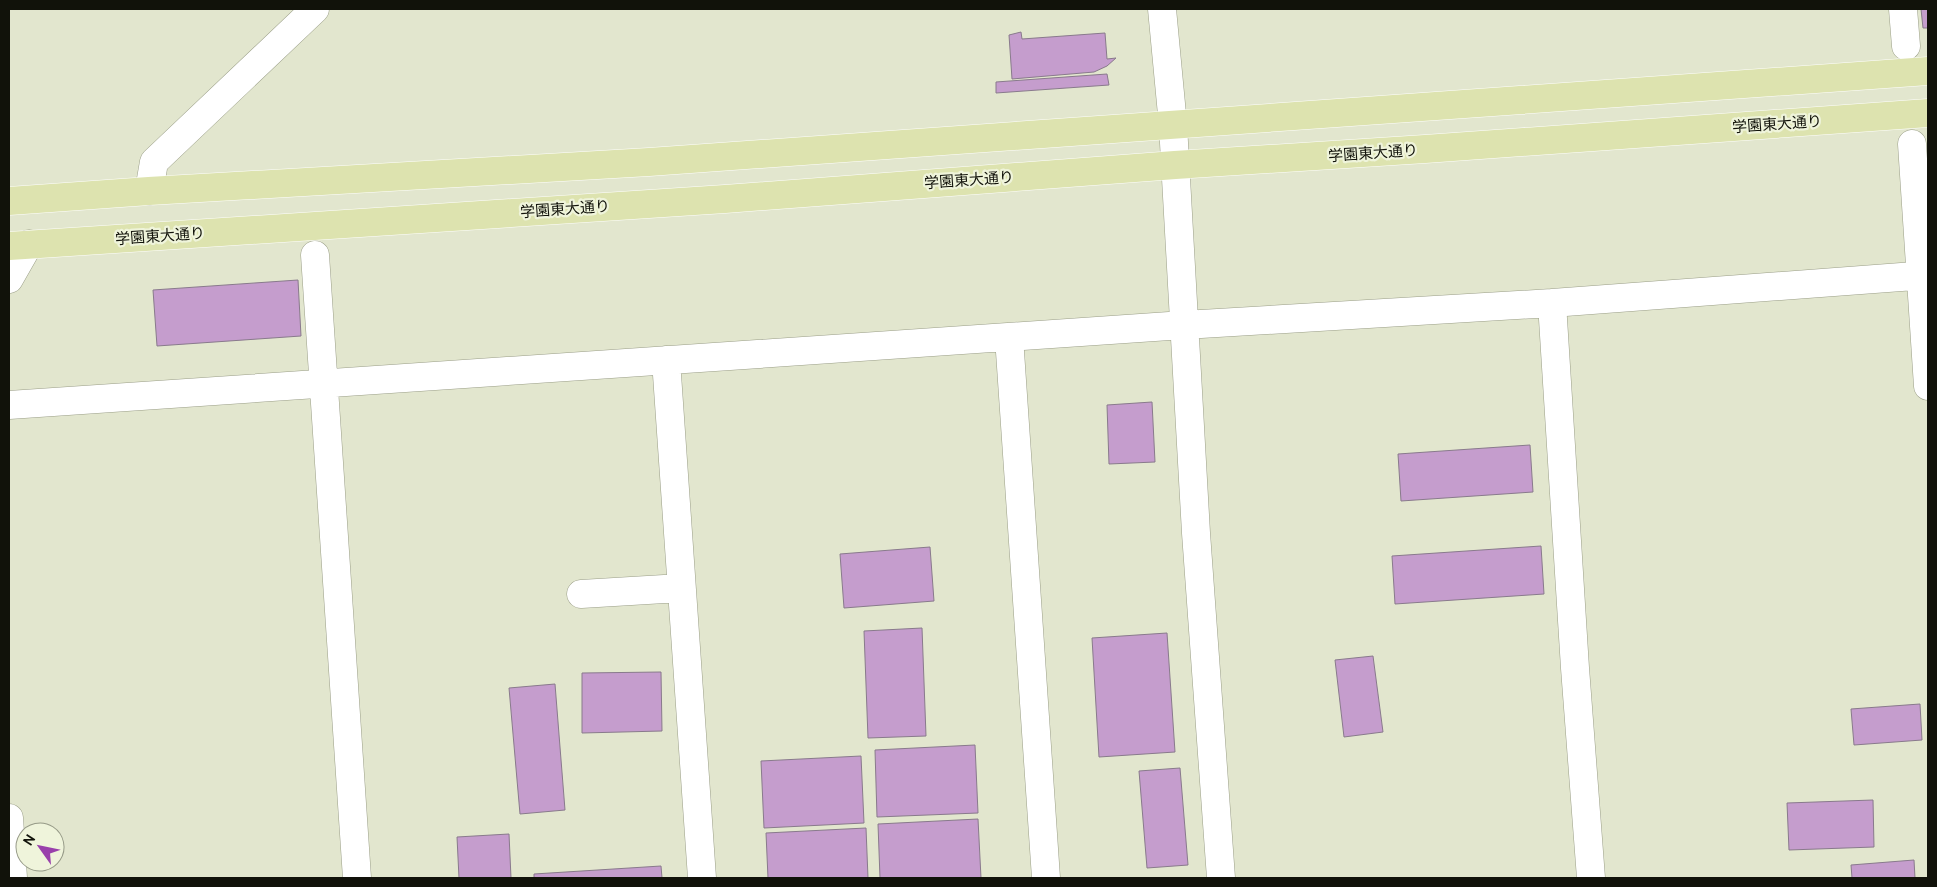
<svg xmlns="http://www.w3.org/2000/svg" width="1937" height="887" font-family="Cabin,'Noto Sans JP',sans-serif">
  <rect width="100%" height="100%" fill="#e2e6ce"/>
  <path fill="#c59dcd" stroke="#897a8c" d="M1921,9H1928V28H1923Z
    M1021,32L1022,39L1105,33L1107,59L1116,58L1107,66L1094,72L1012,79L1009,35Z
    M1107,74L1109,85L996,93V82Z
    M298,280L301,336L157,346L153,290Z
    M1152,402L1155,462L1109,464L1107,405Z
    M1530,445L1533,492L1401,501L1398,454Z
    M1541,546L1544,594L1395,604L1392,556Z
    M930,547L934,601L844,608L840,554Z
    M922,628L926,736L868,738L864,631Z
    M1167,633L1175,752L1099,757L1092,638Z
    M1373,656L1383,732L1344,737L1335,660Z
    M661,672L662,731L582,733V673Z
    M555,684L565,810L520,814L509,688Z
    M1920,704L1922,740L1854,745L1851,709Z
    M975,745L978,813L877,817L875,750Z
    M861,756L864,823L764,828L761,761Z
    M1180,768L1188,865L1147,868L1139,771Z
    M1873,800L1874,847L1789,850L1787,803Z
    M978,819L981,878H880L878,824Z
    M866,828L868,878H768L766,833Z
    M509,834L511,878H459L457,837Z
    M1914,860L1915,878H1852L1851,865Z
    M661,866L662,878H534V874Z"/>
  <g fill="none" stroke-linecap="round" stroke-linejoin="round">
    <defs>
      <path id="minor" d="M1162,9L1173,125L1196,533L1221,878
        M1903,9L1906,46
        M1912,144L1928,386
        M149,191L154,162L315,9
        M315,255L357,878
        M9,279L29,244
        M1552,303L1575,668L1591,878
        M1009,337L1046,878
        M666,360L702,878
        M9,405L1184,325L1552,303L1928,275
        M581,594L681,588
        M9,818L13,878"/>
      <path id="major" d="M9,201L149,191L649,162L1928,71
        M9,246L725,199L1175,165L1425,149L1928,113"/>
    </defs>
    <use href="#minor" stroke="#9a9e87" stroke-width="29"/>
    <use href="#major" stroke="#fff" stroke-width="29"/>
    <use href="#minor" stroke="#fff" stroke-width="28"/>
    <use href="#major" stroke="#dde3af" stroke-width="28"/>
  </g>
  <g text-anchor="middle" stroke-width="4.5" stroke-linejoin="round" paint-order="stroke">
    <g font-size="15" fill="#11120a" stroke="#eff4db">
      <text transform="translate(1777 124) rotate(-4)" y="5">学園東大通り</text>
      <text transform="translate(1373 153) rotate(-4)" y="5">学園東大通り</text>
      <text transform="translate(969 180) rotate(-4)" y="5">学園東大通り</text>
      <text transform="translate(565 209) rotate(-4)" y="5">学園東大通り</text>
      <text transform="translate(160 236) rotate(-4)" y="5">学園東大通り</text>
    </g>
  </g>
  <rect width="1937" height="887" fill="none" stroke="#11120a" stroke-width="20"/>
  <g transform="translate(40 847) rotate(303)"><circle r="24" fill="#eff4db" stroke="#969a87"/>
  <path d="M0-4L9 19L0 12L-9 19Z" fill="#9940ab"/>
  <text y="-8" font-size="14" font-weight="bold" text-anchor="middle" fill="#11120a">N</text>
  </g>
</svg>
